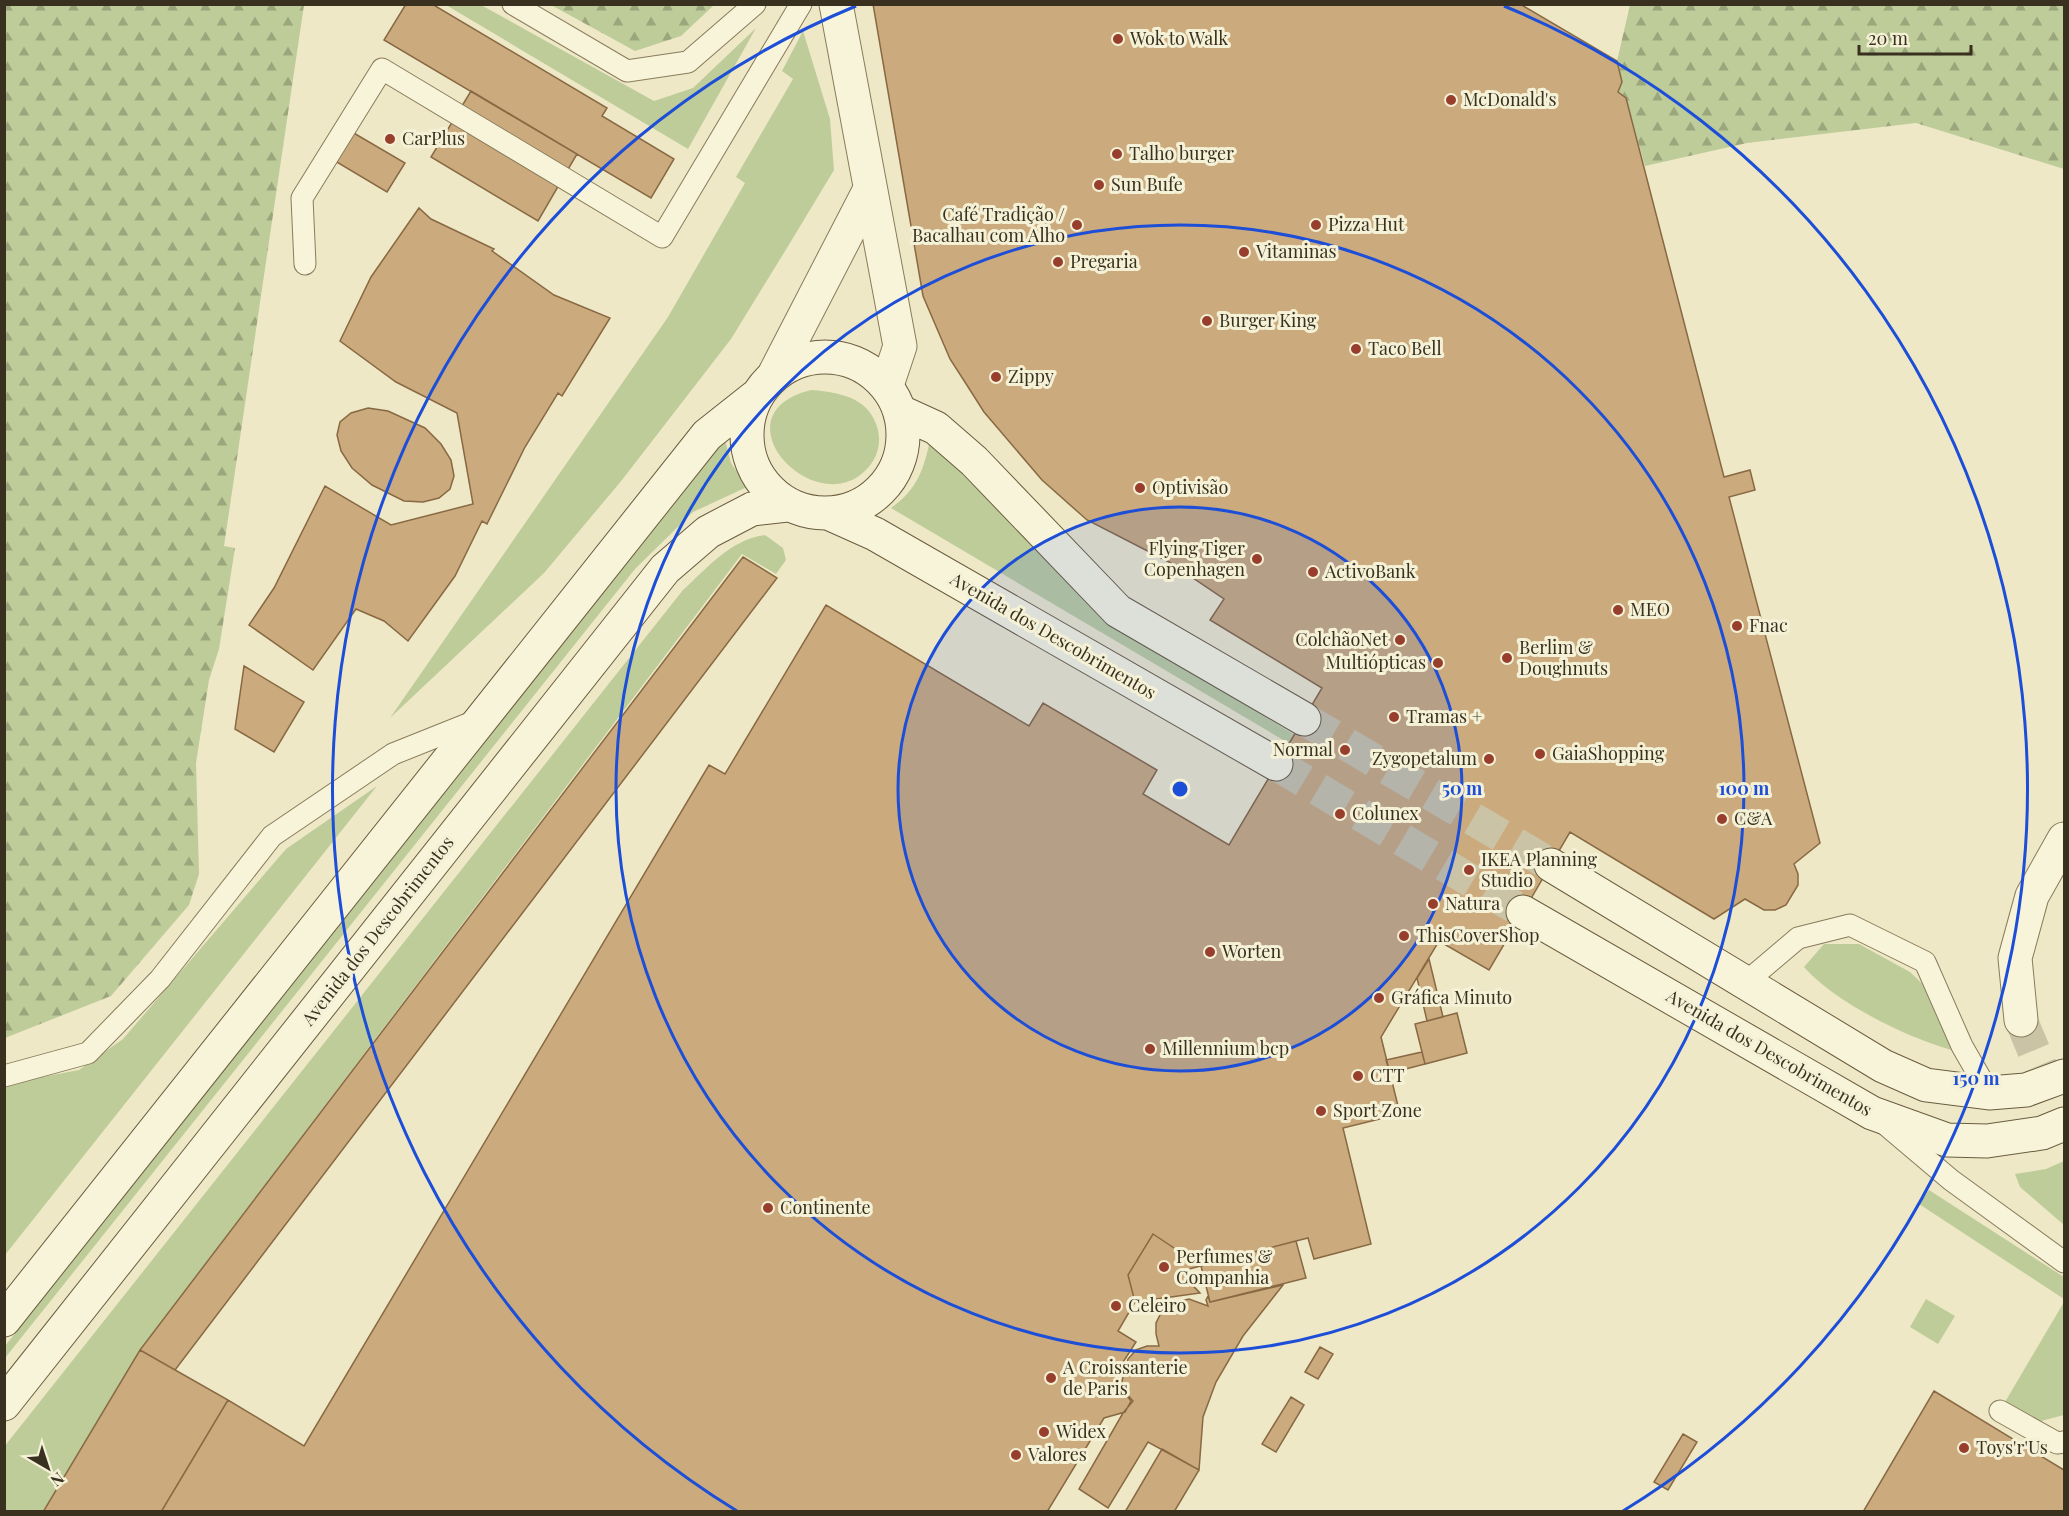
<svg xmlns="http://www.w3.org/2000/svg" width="2069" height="1516" font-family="'Playfair Display',serif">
  <defs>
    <pattern id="forest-firs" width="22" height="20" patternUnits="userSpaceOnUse" patternTransform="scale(1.5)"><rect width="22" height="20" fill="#becc9a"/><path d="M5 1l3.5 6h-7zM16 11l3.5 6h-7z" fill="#9ba67d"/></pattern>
  </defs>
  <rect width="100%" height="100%" fill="#eee8c6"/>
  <path fill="#becc9a" d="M446,5H481L654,101L693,88L756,28L688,149Z
    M803,31L830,119L834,170L790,243L731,339L622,480L544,573L390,718L668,317L745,183L736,177L793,79L782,71Z
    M811,390C828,391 855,395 867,409C886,431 882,460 859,476C805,513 718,413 811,390Z
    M725,440L731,463L747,487L693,512L635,569L5,1358V1346Z
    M930,440L1109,622L1295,735L1290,744L891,508C917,490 924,469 930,440Z
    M765,535L783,548L786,560L776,574L742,554L140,1350L43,1511H5L4,1447L683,590C707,568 731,539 765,535Z
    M377,786L5,1255V1084L79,1070L123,1039L286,849Z
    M1824,944H1859L1910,972L1936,997L1951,1050C1904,1036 1836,1003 1804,967Z
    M2064,1161V1225L2020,1187L2015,1174L2046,1169Z
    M1929,1190L2064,1277V1299L1919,1204Z
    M1926,1299L1955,1316L1938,1344L1910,1327Z
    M2064,1302V1415L2041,1421L2005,1402Z"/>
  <path fill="url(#forest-firs)" d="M5,4L304,5L224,546L235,548L219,649L209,680L196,763L199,874L189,905L111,996L5,1038Z
    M551,5L714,4V5L681,36L635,51Z
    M1630,5H2064V169L1916,123L1747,143L1645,166L1626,98L1618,92L1622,82L1617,61Z"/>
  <path fill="#cbab7d" stroke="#886943" stroke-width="1.5" d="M406,4H432L607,108L602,116L674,159L651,198L384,40Z
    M873,4H1520L1617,61L1622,82L1618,92L1626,98L1724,477L1750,470L1755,490L1729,497L1820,843L1794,864L1798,874V885L1786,905L1775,910H1764L1745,899L1714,919L1570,832L1489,970L1439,941L1381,1037L1400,1114L1343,1128L1371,1244L1314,1259L1308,1238L1296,1241L1189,1269L1185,1277L1200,1293L1135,1302L1118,1331L1136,1342L1116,1373L1124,1392L1131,1401L1125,1412L1104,1418L1047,1512H161L228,1400L304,1446L709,765L725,774L826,605L1029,726L1043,703L1157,770L1143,794L1229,845L1322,688L1210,620L1224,599L1169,562L1087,520L1042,480L984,412L963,379L950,359L923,296Z
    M471,91L577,154L538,221L431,157Z
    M352,132L405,163L387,192L335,161Z
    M419,208L431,219L494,249L492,251L554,295L610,318L562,396L558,393L525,447L487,524L482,521L455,576L408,641L384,621L356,609L313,670L249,625L274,588L325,486L391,525L473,504L457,413L396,382L340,341L371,277Z
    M368,408L388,411L425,428L441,444L451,460L454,476L450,489L439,498L423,502L404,501L372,485L352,468L341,451L337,435L340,422L351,413Z
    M743,557L777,578L175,1370L140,1350Z
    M244,666L304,702L274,752L235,729Z
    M1429,959L1443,1017L1427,1021L1417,978Z
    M1457,1013L1467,1053L1425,1064L1415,1024Z
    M1422,1052L1425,1064L1390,1073L1386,1060Z
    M1153,1234L1201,1266L1189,1269L1185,1278L1200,1293L1135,1302L1128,1275Z
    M1296,1241L1306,1278L1210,1302L1201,1266Z
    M1283,1285L1243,1336L1216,1382L1203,1417L1199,1470L1148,1442L1108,1508L1079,1489L1123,1413L1133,1401L1125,1392L1122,1381L1128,1359L1136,1350L1147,1346H1159L1156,1334V1323L1161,1313L1169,1304L1189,1299L1208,1306L1206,1300L1208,1296L1210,1302Z
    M1320,1347L1333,1354L1318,1379L1305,1372Z
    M140,1350L228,1400L161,1512H43Z
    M1934,1391L2064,1470V1512H1863Z
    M1291,1397L1304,1405L1276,1452L1262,1444Z
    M1683,1434L1697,1442L1668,1490L1654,1482Z
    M1162,1449L1199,1470L1174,1512H1125Z"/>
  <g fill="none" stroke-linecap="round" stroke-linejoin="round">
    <path stroke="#cac3a5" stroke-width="33" stroke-dasharray="33 16" stroke-linecap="butt" d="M2021,1020L2064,1123"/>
    <path stroke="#cac3a5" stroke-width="33" stroke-dasharray="33 16" stroke-linecap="butt" d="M1304,719L1551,865
      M1276,764L1523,912"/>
    <defs>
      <path id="service" d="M513,4L627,71L688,62L755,4
        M305,264L302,198L382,69L662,237L801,4
        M1745,983L1798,938L1850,925L1925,962L1962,1046L1989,1093
        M4,1076L88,1053L160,979L272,836L393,754L478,720
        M1886,1125L1951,1180L2064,1262
        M2000,1411L2057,1443L2064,1442"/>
      <path id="minor" d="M836,4L900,346L887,385
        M775,373L870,189
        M2021,1020L2015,958L2032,896L2064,839"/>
      <path id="secondary" d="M747 435a78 78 0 1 1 156 0a78 78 0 1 1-156 0Z
        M901,412L936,428L974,461L1118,611L1304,719
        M828,513L875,534L1276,764
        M1551,865L1883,1066L1926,1085L1989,1093L2026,1090L2064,1076
        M1523,912L1872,1113L1947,1140L1987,1141L2042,1133L2064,1124
        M4,1320L707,435L755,397
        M4,1404L665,569L708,532L752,509L787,505"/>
    </defs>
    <use href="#service" stroke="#897b5c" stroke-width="23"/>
    <use href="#minor" stroke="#897b5c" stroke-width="35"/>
    <use href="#secondary" stroke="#6b5c3f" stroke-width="35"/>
    <use href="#service" stroke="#f8f4da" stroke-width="21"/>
    <use href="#minor" stroke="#f8f4da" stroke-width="33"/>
    <use href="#secondary" stroke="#f8f4da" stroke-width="33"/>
  </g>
  <circle cx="1180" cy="789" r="282" fill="#1d4ed8" fill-opacity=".12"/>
  <g fill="none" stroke="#1d4ed8" stroke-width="3">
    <circle cx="1180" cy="789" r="282"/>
    <circle cx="1180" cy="789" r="564"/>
    <path d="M737 1511A847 847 0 0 1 856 6M1504 6A847 847 0 0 1 1623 1511"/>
  </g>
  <g fill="#973e2d" stroke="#f5f1d6" stroke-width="2">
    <circle cx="1118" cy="39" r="6"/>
    <circle cx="1451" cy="100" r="6"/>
    <circle cx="390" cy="139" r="6"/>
    <circle cx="1117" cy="154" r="6"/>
    <circle cx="1099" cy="185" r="6"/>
    <circle cx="1077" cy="225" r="6"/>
    <circle cx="1316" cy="225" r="6"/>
    <circle cx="1244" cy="252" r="6"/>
    <circle cx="1058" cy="262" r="6"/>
    <circle cx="1207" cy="321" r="6"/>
    <circle cx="1356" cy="349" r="6"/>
    <circle cx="996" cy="377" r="6"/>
    <circle cx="1140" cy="488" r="6"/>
    <circle cx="1257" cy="559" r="6"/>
    <circle cx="1313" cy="572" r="6"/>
    <circle cx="1618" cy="610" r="6"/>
    <circle cx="1737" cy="626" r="6"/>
    <circle cx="1400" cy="640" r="6"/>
    <circle cx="1507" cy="658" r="6"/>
    <circle cx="1438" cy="663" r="6"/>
    <circle cx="1394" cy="717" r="6"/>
    <circle cx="1345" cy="750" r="6"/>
    <circle cx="1540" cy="754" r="6"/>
    <circle cx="1489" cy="759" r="6"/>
    <circle cx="1340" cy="814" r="6"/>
    <circle cx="1722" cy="819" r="6"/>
    <circle cx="1469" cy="870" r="6"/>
    <circle cx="1433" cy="904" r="6"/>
    <circle cx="1404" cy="936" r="6"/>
    <circle cx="1210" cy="952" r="6"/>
    <circle cx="1379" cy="998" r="6"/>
    <circle cx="1150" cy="1049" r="6"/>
    <circle cx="1358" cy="1076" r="6"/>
    <circle cx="1321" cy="1111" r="6"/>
    <circle cx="768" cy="1208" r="6"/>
    <circle cx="1164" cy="1267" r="6"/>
    <circle cx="1116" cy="1306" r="6"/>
    <circle cx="1051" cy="1378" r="6"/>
    <circle cx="1044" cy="1432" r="6"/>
    <circle cx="1964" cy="1448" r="6"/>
    <circle cx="1016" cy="1455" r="6"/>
  </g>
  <g text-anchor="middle" stroke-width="6" stroke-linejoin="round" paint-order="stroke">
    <g font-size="18" fill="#393020" stroke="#f5f1d6" text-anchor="start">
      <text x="1130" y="45">Wok to Walk</text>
      <text x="1463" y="106">McDonald's</text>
      <text x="402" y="145">CarPlus</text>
      <text x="1129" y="160">Talho burger</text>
      <text x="1111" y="191">Sun Bufe</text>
      <text x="1065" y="221" text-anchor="end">Café Tradição /<tspan x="1065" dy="21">Bacalhau com Alho</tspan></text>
      <text x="1328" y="231">Pizza Hut</text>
      <text x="1256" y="258">Vitaminas</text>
      <text x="1070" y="268">Pregaria</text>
      <text x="1219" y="327">Burger King</text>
      <text x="1368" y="355">Taco Bell</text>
      <text x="1008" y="383">Zippy</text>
      <text x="1152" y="494">Optivisão</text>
      <text x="1245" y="555" text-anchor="end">Flying Tiger<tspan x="1245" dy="21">Copenhagen</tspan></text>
      <text x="1325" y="578">ActivoBank</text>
      <text x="1630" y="616">MEO</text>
      <text x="1749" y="632">Fnac</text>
      <text x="1388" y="646" text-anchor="end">ColchãoNet</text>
      <text x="1519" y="654">Berlim &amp;<tspan x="1519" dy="21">Doughnuts</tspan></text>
      <text x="1426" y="669" text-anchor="end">Multiópticas</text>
      <text x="1406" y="723">Tramas +</text>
      <text x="1333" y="756" text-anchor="end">Normal</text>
      <text x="1552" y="760">GaiaShopping</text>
      <text x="1477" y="765" text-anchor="end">Zygopetalum</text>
      <text x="1352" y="820">Colunex</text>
      <text x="1734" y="825">C&amp;A</text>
      <text x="1481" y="866">IKEA Planning<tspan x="1481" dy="21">Studio</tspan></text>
      <text x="1445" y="910">Natura</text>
      <text x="1416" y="942">ThisCoverShop</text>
      <text x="1222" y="958">Worten</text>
      <text x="1391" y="1004">Gráfica Minuto</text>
      <text x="1162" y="1055">Millennium bcp</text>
      <text x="1370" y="1082">CTT</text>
      <text x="1333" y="1117">Sport Zone</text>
      <text x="780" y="1214">Continente</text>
      <text x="1176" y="1263">Perfumes &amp;<tspan x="1176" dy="21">Companhia</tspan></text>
      <text x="1128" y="1312">Celeiro</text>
      <text x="1063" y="1374">A Croissanterie<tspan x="1063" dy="21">de Paris</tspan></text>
      <text x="1056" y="1438">Widex</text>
      <text x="1976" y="1454">Toys'r'Us</text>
      <text x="1028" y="1461">Valores</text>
    </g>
    <g font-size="18" fill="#393020" stroke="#f5f1d6">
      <text transform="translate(1053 636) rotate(30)" y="6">Avenida dos Descobrimentos</text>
      <text transform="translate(378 931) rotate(-52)" y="6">Avenida dos Descobrimentos</text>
      <text transform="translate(1769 1053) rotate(30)" y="6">Avenida dos Descobrimentos</text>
    </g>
  </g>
  <circle cx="1180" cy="789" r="9" fill="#1d4ed8" stroke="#f5f1d6" stroke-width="3"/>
  <g font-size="18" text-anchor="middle" font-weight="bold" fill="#1d4ed8" stroke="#f5f1d6" stroke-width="6" stroke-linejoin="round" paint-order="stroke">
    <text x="1462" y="795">50 m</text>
    <text x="1744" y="795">100 m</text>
    <text x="1976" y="1085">150 m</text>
  </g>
  <rect width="2069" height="1516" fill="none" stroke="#393020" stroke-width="12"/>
  <g transform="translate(48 1468) rotate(141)" stroke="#f5f1d6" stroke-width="4.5" paint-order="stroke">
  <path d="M0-4.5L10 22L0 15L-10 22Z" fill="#393020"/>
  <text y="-9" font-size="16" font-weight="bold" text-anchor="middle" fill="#393020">N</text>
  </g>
  <path d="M1859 45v9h112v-9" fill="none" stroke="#393020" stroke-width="3"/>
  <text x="1868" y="45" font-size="18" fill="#393020" stroke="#f5f1d6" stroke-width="4.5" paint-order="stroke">20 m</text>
</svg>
